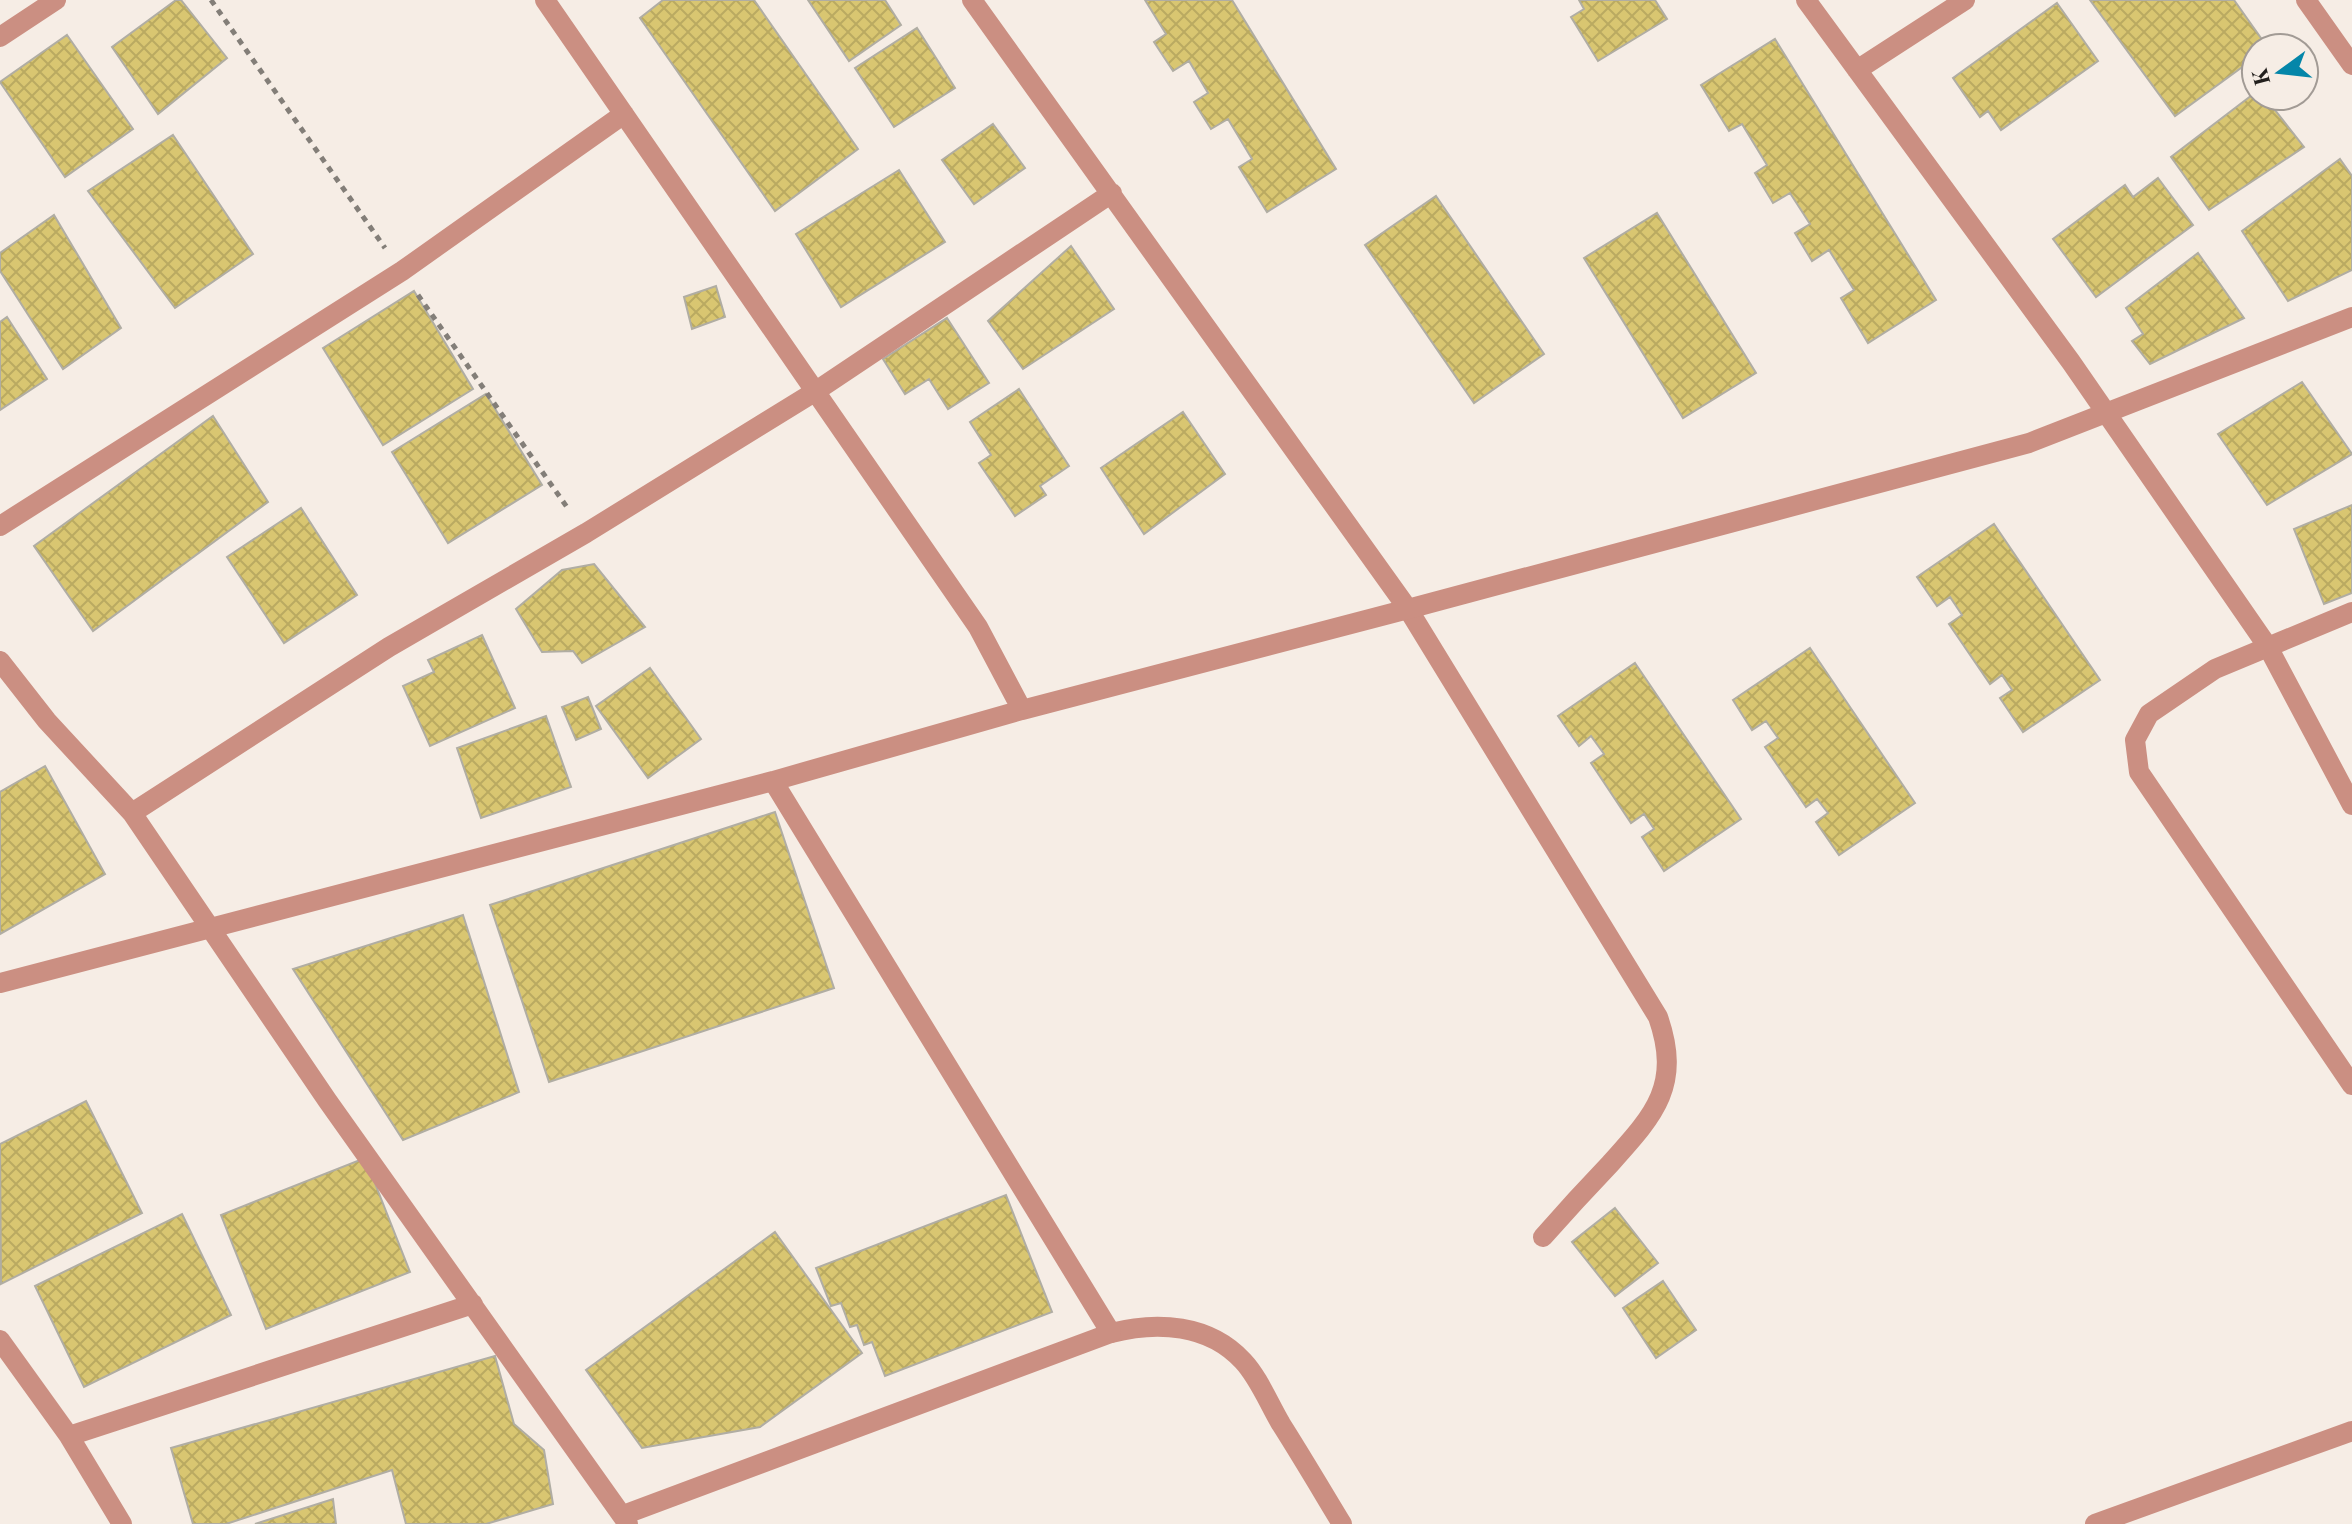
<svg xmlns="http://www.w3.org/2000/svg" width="2352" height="1524" font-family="'Playfair Display',serif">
  <defs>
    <pattern id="building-cross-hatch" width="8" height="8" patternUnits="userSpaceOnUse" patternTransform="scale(2)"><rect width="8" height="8" fill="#d9c671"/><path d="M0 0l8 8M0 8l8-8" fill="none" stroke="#baaa61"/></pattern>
  </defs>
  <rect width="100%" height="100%" fill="#f6ede5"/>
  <path fill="url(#building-cross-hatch)" stroke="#b0ada3" stroke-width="2" d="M176,0H181L227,58L158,114L112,47Z
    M663,0H754L858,149L775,211L640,18Z
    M808,0H885L901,25L849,61Z
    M1145,0H1232L1336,169L1267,212L1239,167L1252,159L1228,119L1211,129L1194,102L1208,93L1189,61L1173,71L1154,42L1166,34Z
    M1579,0H1655L1667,19L1598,61L1571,17L1584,9Z
    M2090,0H2234L2268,48H2256V57L2175,116Z
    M2057,3L2098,61L2001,130L1988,111L1980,117L1953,78Z
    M917,28L955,88L894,127L855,68Z
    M67,35L133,129L65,177L0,82Z
    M1775,39L1936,300L1868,343L1841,298L1854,290L1829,250L1812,261L1795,233L1810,224L1790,193L1773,203L1755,173L1767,165L1742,124L1729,131L1701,85Z
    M2256,92V96H2264L2304,147L2209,210L2171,157Z
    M993,124L1025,168L974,204L942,160Z
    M173,135L253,254L175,308L88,191Z
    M2340,159L2352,176V270L2288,301L2242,231Z
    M899,170L945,242L841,307L796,234Z
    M2158,178L2193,225L2096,297L2053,239L2125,185L2133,197Z
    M1436,196L1544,354L1474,403L1365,245Z
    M1657,213L1756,373L1683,418L1584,258Z
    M54,215L121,328L63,369L0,271V253Z
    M1071,246L1114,309L1023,369L988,321Z
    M2198,253L2244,318L2150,364L2132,341L2143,334L2126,308Z
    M716,286L725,317L692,329L684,297Z
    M414,291L473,389L383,445L323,348Z
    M7,317L47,379L0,410V322Z
    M947,318L989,383L948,409L929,379L905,394L883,359Z
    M2302,382L2352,454L2267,505L2218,434Z
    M1019,389L1069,466L1040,486L1046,495L1015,516L979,463L991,455L970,422Z
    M486,394L542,485L448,543L392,452Z
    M1183,412L1225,474L1144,534L1101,468Z
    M213,416L268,502L93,631L34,546Z
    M2352,505V593L2324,604L2294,529Z
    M301,508L357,595L284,643L227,557Z
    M1994,524L2100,680L2023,732L2000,698L2012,690L2002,675L1990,684L1949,624L1962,615L1950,597L1937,606L1917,577Z
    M594,564L645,627L582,663L573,651L542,652L516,609L562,570Z
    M482,635L515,708L430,746L403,686L434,672L428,660Z
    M1810,648L1915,803L1839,855L1816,822L1828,813L1817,799L1806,807L1765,747L1778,738L1766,721L1752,730L1733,700Z
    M1635,663L1741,819L1664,871L1642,837L1654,829L1644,814L1631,823L1591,763L1604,754L1591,736L1579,746L1558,716Z
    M650,668L701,739L648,778L596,706Z
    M588,697L601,729L576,740L562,707Z
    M546,716L571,787L481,818L457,748Z
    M45,766L105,874L0,934V792Z
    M775,812L834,988L549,1082L490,905Z
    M463,915L519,1092L403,1140L293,969Z
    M86,1101L142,1213L1,1284L0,1144Z
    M365,1158L410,1272L266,1329L221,1215Z
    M1006,1195L1052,1312L885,1376L872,1342L864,1345L857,1325L850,1327L841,1303L831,1306L816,1268Z
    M1615,1208L1658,1263L1615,1296L1572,1242Z
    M182,1214L231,1315L84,1387L35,1286Z
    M775,1232L862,1353L760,1427L642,1448L586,1370Z
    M1663,1281L1696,1330L1656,1358L1623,1308Z
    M495,1356L514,1424L544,1450L553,1504L486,1524H406L392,1470L226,1524H193L171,1448Z
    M333,1499L336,1524H255Z"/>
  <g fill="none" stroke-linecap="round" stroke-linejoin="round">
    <path stroke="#837e78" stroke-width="5" stroke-dasharray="6 6" stroke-linecap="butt" d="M211,0L385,248
      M418,295L569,510"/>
    <path stroke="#cb8f82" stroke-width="20" d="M1408,609L1658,1017C1682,1086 1654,1115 1610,1164C1587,1188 1565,1212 1543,1237
      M1111,1333C1157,1321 1209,1324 1243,1361C1259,1378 1269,1404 1281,1424C1302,1457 1322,1491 1342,1524"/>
    <path stroke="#cb8f82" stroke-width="20" d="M972,0L1408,609L2029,443L2352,317
      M1806,0L2071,362L2268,647L2352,805
      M2306,0L2352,65
      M0,37L56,0
      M1857,70L1965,0
      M0,526L402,271L624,114
      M2352,612L2215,669L2149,714L2135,740L2139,772L2352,1085
      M0,661L47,721L132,813L327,1100L628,1524
      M1022,710L1408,609
      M132,813L389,647L586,533L816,391L1112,193
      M0,983L773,781L1022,710L978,627L545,0
      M0,1340L69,1436L122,1524
      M69,1436L473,1304
      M623,1515L1111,1333L773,781
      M2095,1524L2352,1431"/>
  </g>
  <g transform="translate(2280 72) rotate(255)"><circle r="38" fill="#f6ede5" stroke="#a29b95" stroke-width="2"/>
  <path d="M0-6L14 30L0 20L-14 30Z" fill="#0486a9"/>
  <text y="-12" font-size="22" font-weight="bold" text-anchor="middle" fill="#23201d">K</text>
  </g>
</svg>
